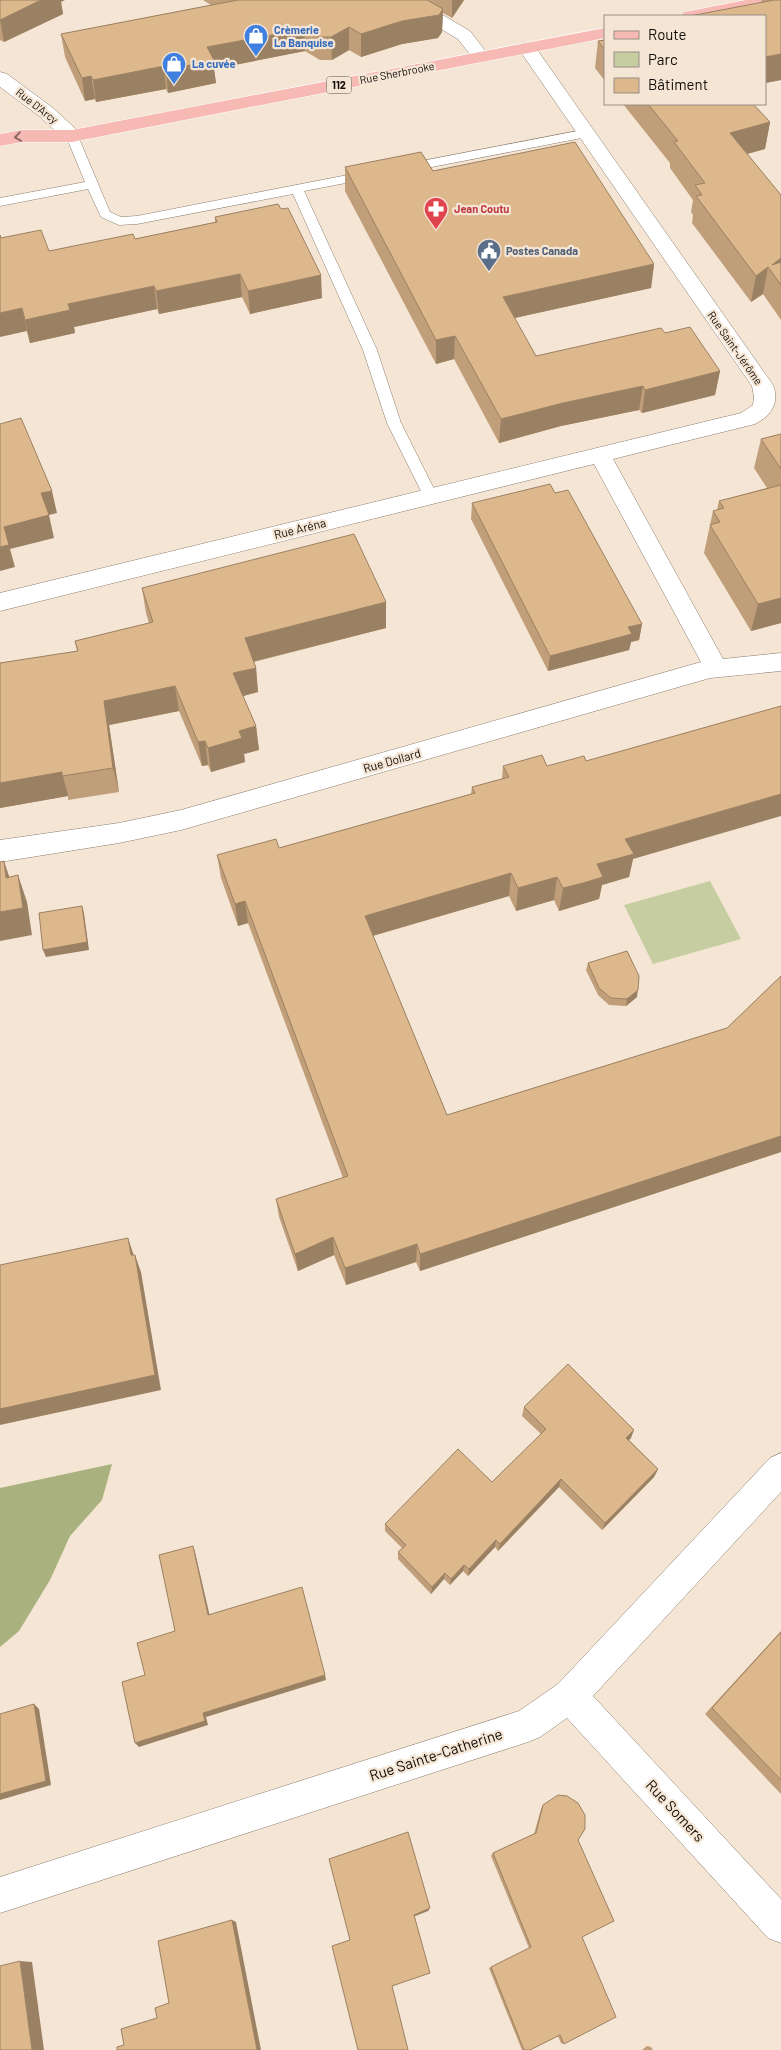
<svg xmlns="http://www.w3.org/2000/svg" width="781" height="2050" font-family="Barlow,sans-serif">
  <rect width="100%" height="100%" fill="#f5e5d5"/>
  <path fill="#c5cda1" d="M710,881L741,939L653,964L624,905Z"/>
  <path fill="#a9b27e" d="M112,1464L102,1500L70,1536L50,1580L19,1631L0,1647V1488Z"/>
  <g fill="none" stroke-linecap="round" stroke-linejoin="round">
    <defs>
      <path id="lane" d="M588,129L594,133L592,136L406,172L400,168L406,164Z
        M72,132L78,136L110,212L121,217L137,216L368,171L372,172L374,175L372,178L304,191L377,350L401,423L438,497L436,501H426L387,423L363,350L293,194L137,224L119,225L101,217L88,189L0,206V198L85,182L66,136Z"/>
      <path id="street" d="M395,0H417L470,31L490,57L487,61H475L458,39L398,4Z
        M527,43L533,44L773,385C780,403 771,416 755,424L613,459L723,659L781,653V671L710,678L181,830L119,843L0,862V840L119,823L181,810L701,662L594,464L0,611V593L741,413L753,405L754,397L752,386L518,48L521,44Z
        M0,72L7,74L53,108L79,132L82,136L79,140H65L39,116L0,87Z
        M781,1453V1492L593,1696L781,1899V1943L768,1938L567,1718L540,1737L528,1742L0,1913V1877L519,1711L558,1684L770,1458Z"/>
      <path id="primary" d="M746,0H781V4L717,16H681L684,12L690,11Z
        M605,28V38L72,142H22L0,146V134L22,130H72Z"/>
    </defs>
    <use href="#lane" stroke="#8a7d6e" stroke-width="1"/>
    <use href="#street" stroke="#8a7d6e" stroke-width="1"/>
    <use href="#primary" stroke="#fff" stroke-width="1"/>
    <use href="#lane" fill="#fff" fill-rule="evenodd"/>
    <use href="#street" fill="#fff" fill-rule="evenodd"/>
    <use href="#primary" fill="#f6b9b3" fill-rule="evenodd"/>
  </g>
  <path fill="#bf9e79" d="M0,0L61,2L63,14L4,42L0,40Z
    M203,0H464L452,18L443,13L442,32L438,38L402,44L361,57L349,50L332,60H320L305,51L214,69L216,83L168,93L166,89L96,102L95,99L85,101L65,57L61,34L211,5Z
    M762,0H781V80L765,83V16L761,2Z
    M605,40V81L595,68L598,41Z
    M623,104H753L770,122L765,149L747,154L781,195V320L763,294L751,302L692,223L693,215L691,212L693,200L670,168V163Z
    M345,167L433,171L654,264L651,288L514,318L536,356L665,333L720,371L715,395L642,413L639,410L561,426L499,443L454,359L436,364L345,191Z
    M215,217L322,298L250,314L242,297L159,314L157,309L74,327L75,333L30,343L1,238L49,251L135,239L215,222Z
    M781,434V623L751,631L704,553L713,511L717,510L719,501L767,488L754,468L761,439Z
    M555,493L642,624L639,640L631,642L629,650L548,671L471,519L472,503Z
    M142,588L386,628L254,662L256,668L258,692L243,696L256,726L259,750L244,754L245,762L211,772L208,765L202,766L179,711L109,725L119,792L68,800V796L0,808V663L77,651L75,641L149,623L146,613Z
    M503,766H547L633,859L629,877L602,885L599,899L559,911L554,900L516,911L509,896L373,936L447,1115L727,1028L781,976V1152L420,1271L416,1262L346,1285L334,1255L298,1271L279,1217L276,1199L343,1178L248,923L238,926L221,878L217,855L279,848L471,794L472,787L502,779Z
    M588,963L637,997L626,1006L609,1005L598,995L586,970Z
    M524,1407L631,1438L629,1440L658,1469L654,1477L602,1530L559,1487L498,1551L495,1547L468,1576L463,1571L450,1585L444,1579L431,1594L398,1559V1552L402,1548L385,1531V1524L492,1482L541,1434L522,1416Z
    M781,1631V1794L705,1714Z
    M543,1805L578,1840L582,1937L564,2044L561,2043L558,2036L530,2050H522L489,1968L529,1948L491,1856L493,1853L534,1834L541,1809Z
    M647,2046L651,2047L653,2050H642Z"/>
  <path fill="#9b8163" d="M41,0H65L61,2L63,14L4,42L0,20Z
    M452,0H464L452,18Z
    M443,9L442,32L438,38L402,44L361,57V34Z
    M349,27V50L332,60L331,37Z
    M304,29L305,51L214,69L216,83L168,93L166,70L207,47Z
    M781,54V80L765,83V57Z
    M164,66L166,89L96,102L93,80Z
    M91,76L95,99L85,101L82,78Z
    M770,122L765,149L725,160L730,133Z
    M781,258V280L772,265Z
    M654,264L651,288L501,321L503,297Z
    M768,267L763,294L751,302L756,276Z
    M240,274L242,297L159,314L156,291Z
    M321,275L322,298L250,314L248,291Z
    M154,286L157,309L74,327L75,333L30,343L25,320L68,304Z
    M22,308L27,331L0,337V313Z
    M455,336L454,359L436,364V340Z
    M720,371L715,395L642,413L645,390Z
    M643,386L639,410L561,426L499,443L501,419L563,403Z
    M52,491L57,513L49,515L54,538L10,549L15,567L0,571V547L4,527L41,493Z
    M781,598V623L751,631L758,604Z
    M386,602V628L247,663L245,638Z
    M642,624L639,640L631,642L629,650L548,671L550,656L628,627Z
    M256,668L258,692L236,698L233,673Z
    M175,686L179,711L109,725L119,792L113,768L104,701Z
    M256,726L259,750L244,754L245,762L211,772L208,748L239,731Z
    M205,741L208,765L202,766L198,742Z
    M62,772L68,796L0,808V783Z
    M781,794V816L633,859L629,877L602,885L599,899L559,911L563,888L597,864L625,839Z
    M4,861L13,888L6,878Z
    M511,873L509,896L365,938V916Z
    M18,875L27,902L32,935L0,941V912Z
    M557,877L554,900L516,911L518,888Z
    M245,901L248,923L238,926L235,904Z
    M82,906L84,913L89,950L46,957L43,950Z
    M638,990L637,997L626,1006L627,999Z
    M781,1136V1152L420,1271V1254Z
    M333,1237L334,1255L298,1271L295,1254Z
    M128,1238L134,1256L131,1255Z
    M417,1244L416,1262L346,1285L345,1268Z
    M135,1255L141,1272L161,1390L0,1425V1409Z
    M634,1430L631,1438L623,1446L626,1438Z
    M658,1469L654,1477L602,1530L605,1523Z
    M561,1479L559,1487L498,1551L500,1544Z
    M496,1540L495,1547L468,1576L469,1569Z
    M193,1546L195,1552L211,1621L208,1615Z
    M464,1565L463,1571L450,1585L451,1579Z
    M445,1573L444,1579L431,1594L432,1587Z
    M325,1675L326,1680L206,1717L208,1725L139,1747L135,1743L203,1713Z
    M34,1704L39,1709L51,1785L0,1800V1794Z
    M430,1908L428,1911L413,1917L414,1915Z
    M232,1920L236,1922L261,2050H257Z
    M20,1961L32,1962L44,2050H32Z"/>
  <path fill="#deb88d" stroke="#9b8163" d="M0,0H41L0,20Z
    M238,0H427L443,9L439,15L402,21L361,34L349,27L331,37H319L304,29L207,47L214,60L166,70L164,66L93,80L91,76L82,78L61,34Z
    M774,0H781V54L765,57V16H690Z
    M605,40V50L598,41Z
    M648,104H753L770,122L730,133L781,195V258L772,265L781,262V285L768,267L756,276L696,196L702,195L695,185L705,183L674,142L678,141Z
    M575,142L654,264L503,297L536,356L661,328L665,333L690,327L720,371L645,390L643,386L563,403L501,419L455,336L436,340L345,167L421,152L433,171Z
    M278,204L281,209L288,208L321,275L248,291L240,274L156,291L154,286L68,304L70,310L25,320L22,308L0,313V235L1,238L41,230L49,251L133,234L135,239L217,222L215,217Z
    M21,418L52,491L41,493L49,515L4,527L9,545L0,547V424Z
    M781,434V469L761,439Z
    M550,484L555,493L568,490L642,624L628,627L632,634L550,656L472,503Z
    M781,485V598L758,604L710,525L720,522L713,511L724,508L719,501Z
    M354,534L386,602L245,638L256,668L233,673L256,726L239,731L242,738L208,748L205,741L198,742L175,686L104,701L113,768L62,776V772L0,783V663L78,651L75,641L153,622L142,588Z
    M781,706V794L625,839L634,854L597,864L603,877L583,883L563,888L557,877L518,888L511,873L365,916L447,1115L727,1028L781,976V1136L420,1254L417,1244L345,1268L333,1237L295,1254L276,1199L348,1176L245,901L235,904L217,855L276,839L279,848L475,793L472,787L509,777L503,766L542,755L547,766L584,756L586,761Z
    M4,861L6,878L18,875L23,908L0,912V862Z
    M82,906L87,942L43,950L39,913Z
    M627,951L639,976L638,990L627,999L611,998L599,988L588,963Z
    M128,1238L131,1255H135L155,1375L0,1409V1265Z
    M568,1364L634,1430L626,1438L658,1469L605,1523L561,1479L500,1544L496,1540L469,1569L464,1565L451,1579L445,1573L432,1587L398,1552L406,1545L385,1524L458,1449L492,1482L546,1429L524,1407Z
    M193,1546L208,1615L302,1587L325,1675L203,1713L205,1721L135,1743L122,1682L145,1675L137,1643L175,1631L159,1555Z
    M781,1632V1780L712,1708Z
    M34,1704L46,1781L0,1794V1714Z
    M558,1795L567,1796L578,1803L585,1815V1829L578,1840L614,1921L582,1937L616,2017L564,2044L560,2035L530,2050H524L491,1967L531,1947L493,1853L536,1833L543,1805Z
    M408,1832L430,1908L414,1915L430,1973L392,1986L408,2050H358L332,1946L350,1940L329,1859Z
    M232,1920L257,2050H117V2047L124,2045L121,2029L157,2018L155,2008L169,2003L158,1941Z
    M20,1961L32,2050H0V1966Z"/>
  <defs><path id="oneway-chevron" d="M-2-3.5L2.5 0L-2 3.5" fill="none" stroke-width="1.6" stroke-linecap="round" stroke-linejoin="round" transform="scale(1.25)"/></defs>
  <use stroke="#8f6b66" href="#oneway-chevron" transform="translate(18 137) rotate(172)"/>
  <defs>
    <symbol id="shop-pin" viewBox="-11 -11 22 30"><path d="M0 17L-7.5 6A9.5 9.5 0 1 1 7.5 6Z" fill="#3f7fe0" stroke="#f5e5d5"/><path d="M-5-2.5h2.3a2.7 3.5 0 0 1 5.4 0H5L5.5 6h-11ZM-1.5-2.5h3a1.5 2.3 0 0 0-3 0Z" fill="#fff"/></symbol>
    <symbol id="pharmacy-pin" viewBox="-11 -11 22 30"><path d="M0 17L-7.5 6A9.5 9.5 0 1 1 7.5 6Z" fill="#e0444e" stroke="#f5e5d5"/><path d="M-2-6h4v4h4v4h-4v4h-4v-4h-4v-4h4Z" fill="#fff"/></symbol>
    <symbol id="civic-pin" viewBox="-11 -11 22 30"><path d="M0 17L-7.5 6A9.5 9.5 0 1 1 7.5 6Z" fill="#5c6f8a" stroke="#f5e5d5"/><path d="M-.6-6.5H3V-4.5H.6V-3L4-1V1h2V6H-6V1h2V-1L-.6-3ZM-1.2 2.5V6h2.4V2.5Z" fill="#fff"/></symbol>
  </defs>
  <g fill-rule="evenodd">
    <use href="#shop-pin" x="242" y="22" width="28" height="38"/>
    <use href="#shop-pin" x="160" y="50" width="28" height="38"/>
    <use href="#pharmacy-pin" x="422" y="195" width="28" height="38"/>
    <use href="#civic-pin" x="475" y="237" width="28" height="38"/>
  </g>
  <g text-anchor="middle" stroke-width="4.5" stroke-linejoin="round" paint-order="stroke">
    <g font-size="11" font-weight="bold" fill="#366cbe" stroke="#f5e5d5" text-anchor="start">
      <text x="274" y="34">Crèmerie<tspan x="274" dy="13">La Banquise</tspan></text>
      <text x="192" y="68">La cuvée</text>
    </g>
    <g font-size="11" fill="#110c07" stroke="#f5e5d5">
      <text transform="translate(397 73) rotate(-11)" y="4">Rue Sherbrooke</text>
      <text transform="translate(37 106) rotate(38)" y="4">Rue D'Arcy</text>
      <text transform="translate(735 348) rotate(55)" y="4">Rue Saint-Jérôme</text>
    </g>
    <rect fill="#f5e5d5" stroke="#554d45" stroke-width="1" x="326.5" y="76.5" width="25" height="17" rx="4"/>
    <g font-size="11" font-weight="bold" fill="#110c07">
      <text x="339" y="89">112</text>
    </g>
    <g font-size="11" font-weight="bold" fill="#be3a42" stroke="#f5e5d5" text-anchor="start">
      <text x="454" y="213">Jean Coutu</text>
    </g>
    <g font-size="11" font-weight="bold" fill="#4e5e75" stroke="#f5e5d5" text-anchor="start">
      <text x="506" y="255">Postes Canada</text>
    </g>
    <g font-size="12" fill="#110c07" stroke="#f5e5d5">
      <text transform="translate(300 529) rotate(-14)" y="4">Rue Aréna</text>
      <text transform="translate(392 761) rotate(-16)" y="4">Rue Dollard</text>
    </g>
    <g font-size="15" fill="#110c07" stroke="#f5e5d5">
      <text transform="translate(436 1755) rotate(-18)" y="5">Rue Sainte-Catherine</text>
      <text transform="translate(675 1811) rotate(47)" y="5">Rue Somers</text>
    </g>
  </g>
  <rect x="604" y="15" width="162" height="90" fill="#f5e5d5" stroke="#9a8e83"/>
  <rect x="614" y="31" width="25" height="8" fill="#f6b9b3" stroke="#9a8e83"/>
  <text x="648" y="40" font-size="15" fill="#110c07">Route</text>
  <rect x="614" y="52" width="25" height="15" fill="#c5cda1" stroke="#9a8e83"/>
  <text x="648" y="65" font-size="15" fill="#110c07">Parc</text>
  <rect x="614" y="78" width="25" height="15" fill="#deb88d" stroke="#9a8e83"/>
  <text x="648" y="90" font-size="15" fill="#110c07">Bâtiment</text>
</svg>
